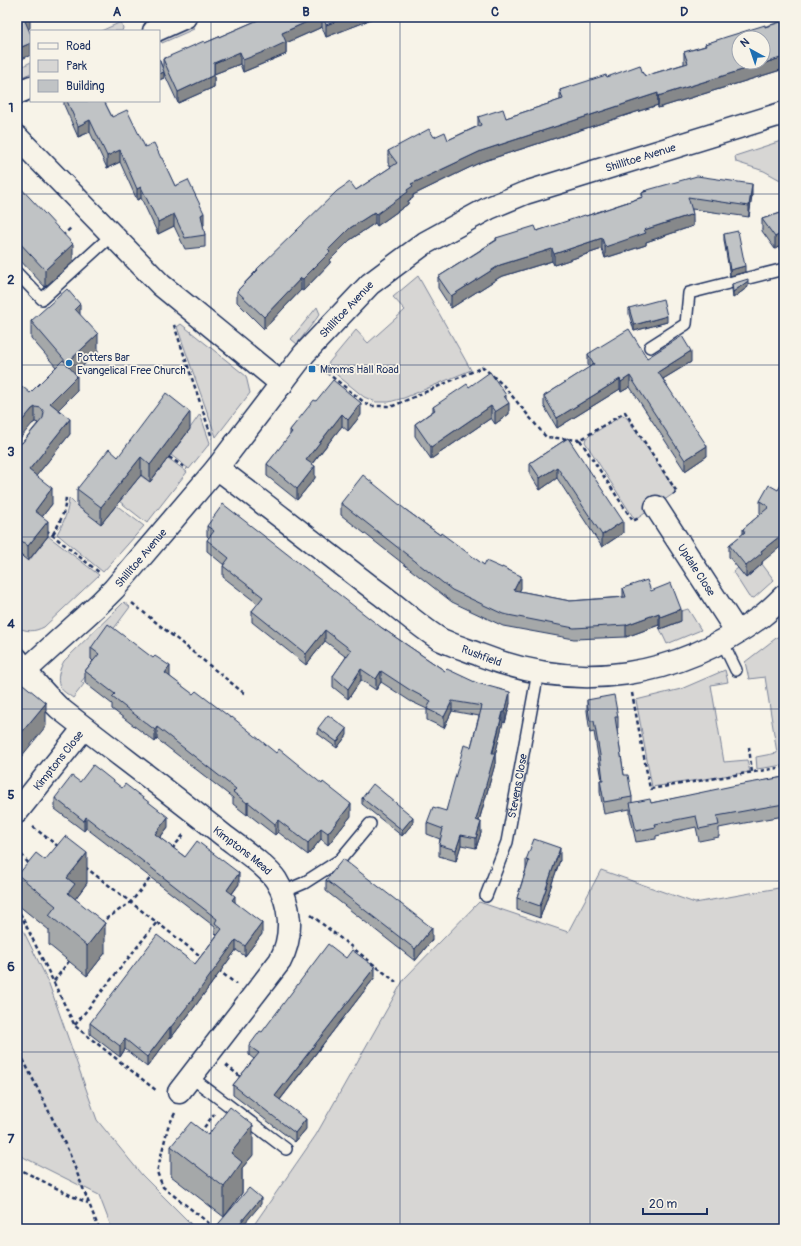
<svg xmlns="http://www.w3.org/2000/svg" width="801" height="1246" font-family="Pangolin,sans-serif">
  <rect width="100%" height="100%" fill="#f7f3e8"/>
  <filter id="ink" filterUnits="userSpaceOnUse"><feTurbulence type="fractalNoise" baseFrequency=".025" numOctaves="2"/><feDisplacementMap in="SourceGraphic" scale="8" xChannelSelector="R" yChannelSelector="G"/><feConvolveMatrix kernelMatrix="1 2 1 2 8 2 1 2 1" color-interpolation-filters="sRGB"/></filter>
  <g filter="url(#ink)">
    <path fill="#d7d6d4" stroke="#798299" d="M190,21L194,29L162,43L159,36Z
      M121,22L123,28L122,31H101Z
      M31,62V73L17,79V69Z
      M784,140V182L764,171L736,162L735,156Z
      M418,276L471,370L404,398L389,402H376L364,397L326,366L356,330L368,343L405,310L393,297Z
      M317,307L320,314L297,344L291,339Z
      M181,324L246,376L250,393L216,437L177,327Z
      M200,414L210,443L189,469L171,455Z
      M623,415L627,418L676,492L635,520L585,442L586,438Z
      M168,458L187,472L147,523L119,501L138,474L150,482Z
      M69,498L77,506L116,505L144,526L103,572L57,534C64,522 68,512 69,498Z
      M48,536L99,575L44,627C34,632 27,632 17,627V552L29,561Z
      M762,564L774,580L754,598L749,597L733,572L738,568L746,578Z
      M124,602L130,607L91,659L96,663L81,682L84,684L73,698C69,695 62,691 60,687C56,679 60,668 64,661Z
      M688,609L701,630L667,644L660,629L681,621L678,612Z
      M784,632V765L757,769L756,757L777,753L765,677L749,679L745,662Z
      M725,670L728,682L711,685L724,762L747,760L750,772L652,787L636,700L681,689Z
      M601,870L695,903L784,887V1229H251L316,1135L404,979L479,902L568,932Z
      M17,918L48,981L97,1120L142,1175L196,1229H112L99,1195L17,1154Z"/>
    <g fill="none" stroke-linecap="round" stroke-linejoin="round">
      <defs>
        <g id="lane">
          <path d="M17,273L42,299L112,235"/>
          <path d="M650,347L686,324L689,293L784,269"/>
          <path d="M722,641L736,670"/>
          <path d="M283,892L304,883L340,860L370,824"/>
          <path id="s1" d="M486,896L507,842L538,672"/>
          <path d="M191,1077L286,1149"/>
        </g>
        <g id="street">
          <path d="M154,31L185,17"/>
          <path d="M17,93L31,87"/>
          <path d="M17,137L161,285L282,384"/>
          <path id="s2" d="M217,468C270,508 322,549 375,590C396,605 416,624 438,638C448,644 468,650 480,655C579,694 677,678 762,616C770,610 777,603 784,596"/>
          <path id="s3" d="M656,507L737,632"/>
          <path id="s4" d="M17,659C29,677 44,693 59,708C114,751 169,792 223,835C237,846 267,866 276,880C291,904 294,935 280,961L179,1092"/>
          <path id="s5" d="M25,671L100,603L114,589L217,468L304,354L370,284L425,243L489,208L525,193L784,113"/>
          <path id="s6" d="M17,812L84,728"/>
        </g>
      </defs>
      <use href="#lane" stroke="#1b2f5e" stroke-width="14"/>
      <use href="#street" stroke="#1b2f5e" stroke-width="25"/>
      <path stroke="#1b2f5e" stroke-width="2.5" stroke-dasharray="4 3" stroke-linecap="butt" d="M62,236L72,227
        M174,325L212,438
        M321,368L369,406H393L483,367L503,385L546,437L580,440L625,412L677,492L673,495
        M580,440L633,521L639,518
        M169,457L187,469
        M46,530L100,573
        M53,534C61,521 65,512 66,496
        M132,603L245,694
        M632,693L650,789L784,767
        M749,747L752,773
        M33,827L59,847
        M17,849L29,864
        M172,849L185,833
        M85,867L203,958
        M17,907L75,1026L157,1091
        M311,915L396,982
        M100,923L131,902L152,876
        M218,970L236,984
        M54,981L69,961
        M75,1025L157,922
        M17,1047L68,1150L99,1229
        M226,1065L242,1078
        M175,1113L168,1127L157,1172L163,1187L215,1228
        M200,1133L214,1114
        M17,1168L74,1197L88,1203"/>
      <use href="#lane" stroke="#f7f3e8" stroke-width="11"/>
      <use href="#street" stroke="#f7f3e8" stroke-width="22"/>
    </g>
    <path fill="#a5a8a9" stroke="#1b2f5e" d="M262,17H375L360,24L326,37L322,27L286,43V54L243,72L240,64L214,74V87L178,103L164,73V78L159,80V59L163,69V59L205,43L258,20V19Z
      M784,21V69L658,108V105L481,162L413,195V198L408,201V204L377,226L375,223L350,240L330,260V263L303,291L301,290L264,329L237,302V291L257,270V269L356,190L391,167L388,163V151L434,137L448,140L478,126V117L506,118L560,100V90L607,77L643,74L645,76L684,64V52L705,46V44Z
      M64,101H104L112,117L145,147L161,158L175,186L204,225H203L205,235V247L185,249L174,226L158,234L141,198L137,200L120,162L107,168L90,132L78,137L64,105Z
      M17,184L73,262L45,287L17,257Z
      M644,191L752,195L749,217L692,209L693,226L646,242V245L605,258L602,249L554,265L552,261L500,277L451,308L438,288V277L496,240V238L537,231L586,216L642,197V193L644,192Z
      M784,212V259L780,246L775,249L762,231V219Z
      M724,234L745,272L730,276L724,240Z
      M732,284L748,287L733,298L732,289Z
      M629,308L667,322L634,331L629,314Z
      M80,315L98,352L74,373L77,391L58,410L70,434L36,476L52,504L42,517L48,536L28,561L17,552V444H19L22,443L38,423L35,422L32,424L30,393L56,367L31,338V321Z
      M588,354L647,358L691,362L663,379L707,456L685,471L630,387L621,392L620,389L557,428L544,406V396L590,367L588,365Z
      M469,387L506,399L509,414L495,424L491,418L431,459L415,436V424L433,411V407Z
      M316,401L361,415L348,431L342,426L312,464L315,478L297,500L267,476V464L290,436V430Z
      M190,429L150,482L141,475L101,524L77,506V489L118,457Z
      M568,438L623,533L602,547L557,478L540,490L530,474V463Z
      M778,490L762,564L746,578L729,557V545L743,534V529L761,514L760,513V501Z
      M341,503L406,510L440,535L484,565L521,588L519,591L570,601L623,597V588L651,591L681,621L660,629L659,625L626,637L574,639L503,626L452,602L341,515Z
      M207,526L382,628L445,671L510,703L505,723L503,722L495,755V764L479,821L481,833L476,848L461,845L456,861L439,856V845L440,839L427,834V823L446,811L471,747L479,716L452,711L444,728L427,720V709L410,701L381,682L376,690L361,680L348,699L333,687V676L346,657L325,641L306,665L252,622V611L258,604L223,577V566L224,565L207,551V540L209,538L207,536Z
      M91,648L170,677L351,816L328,845L321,839L308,855L278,832L275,835L248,814L247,815L233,804V798L157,739L155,742L112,709V704L85,683V671L93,661L91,659Z
      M587,700L618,717V728H617L619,743L624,775L632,797V803H651L784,777V816L755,821L719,828V837L699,841L696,827L656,836V839L636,842L630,815V809L604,814L600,792V780H602L594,732L590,733L587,711Z
      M318,728L347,735L337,748L318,734Z
      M80,782L168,827L160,838L185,857L239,884L232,894L235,902L262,934L245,956L236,950L193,1009L171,1038L170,1037L147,1067L125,1049L120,1057L90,1034V1023L195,964L217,935L215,933V927L86,828L84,831L55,809V798Z
      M362,798L413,823L402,836L362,804Z
      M45,860L87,883L75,899L105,953L87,976L49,945V930L18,905V875Z
      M526,860H560L540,918L517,910V898L526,869Z
      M326,880L432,940L415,961L326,891Z
      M346,958L375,977L280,1100L306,1129L295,1142L233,1095V1085L254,1059L249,1055V1046L262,1032Z
      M208,1135L253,1155L242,1168V1193L224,1217L171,1176V1146Z"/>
    <path fill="#86888a" stroke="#1b2f5e" d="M30,17V28L25,33V21Z
      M318,17H322V27L286,43V54L243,72V60L282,33Z
      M347,17H375L360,24L326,37V25Z
      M31,43V55L17,61V49Z
      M240,52V64L214,74V63Z
      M784,57V69L658,108V96Z
      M164,72V78L159,80V74Z
      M214,75V87L178,103V92Z
      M658,93V105L481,162L413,195V198L408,201V204L377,226V214L407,190L411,184L481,151Z
      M90,120V132L78,137V126Z
      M120,150V162L107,168V156Z
      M752,184V195L749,217V206Z
      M141,187V198L137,200V189Z
      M375,212V223L350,240L330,260V263L303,291V279L328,250L350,228Z
      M204,213V225L201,226V215Z
      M174,214V226L158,234V222Z
      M693,214V226L646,242V245L605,258V247L644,230Z
      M780,234V246L775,249V237Z
      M602,238V249L554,265V254Z
      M73,244V262L45,287V270Z
      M552,249V261L500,277L451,308V296L500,265Z
      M745,266V272L730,276V270Z
      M301,278V290L264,329V317Z
      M748,281V287L733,298V292Z
      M80,304V321L75,309Z
      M667,316V322L634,331V325Z
      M98,334V352L67,380V363Z
      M691,351V362L658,382V372Z
      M77,376V391L50,418V403Z
      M630,376V387L621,392V382Z
      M620,379V389L557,428V418Z
      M506,395V405L509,403V414L495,424V412L504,396Z
      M361,403V415L348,431V420Z
      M491,406V418L431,459V447Z
      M35,407V422L32,424L17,442V427L32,409Z
      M190,412V429L150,482V465Z
      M342,414V426L306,471V460Z
      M70,419V434L29,485V470Z
      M707,446V456L685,471V460Z
      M141,457V475L101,524V507Z
      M315,466V478L297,500V489Z
      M557,467V478L540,490V478Z
      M52,488V504L35,526V511Z
      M48,521V536L28,561V546Z
      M623,521V533L602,547V535Z
      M784,533V544L762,562V564L746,578V566L761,551Z
      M521,576V588L514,602V590Z
      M681,609V621L660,629V617Z
      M659,613V625L626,637V625Z
      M325,630V641L306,665V654Z
      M170,666V678L165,673Z
      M361,669V680L348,699V689Z
      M381,671V682L376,690V679Z
      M510,692V703L505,723V712Z
      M452,701V711L444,728V717Z
      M46,703V726L17,762V738Z
      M503,712V722L495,755V764L476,831V820Z
      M157,727V739L155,742V730Z
      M347,729V735L337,748V742Z
      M248,802V814L247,815V803Z
      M351,804V816L328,845V833Z
      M86,817V828L84,831V821Z
      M168,817V827L155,844V834Z
      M413,817V823L402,836V830Z
      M278,820V832L275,835V824Z
      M481,822V833L476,848V838Z
      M321,828V839L308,855V843Z
      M461,835V845L456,861V850Z
      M560,848V860L540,918V906Z
      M87,853V883L75,899L68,923L67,878Z
      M239,873V884L227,900V890Z
      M235,896V907L232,900Z
      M105,923V953L87,976V946Z
      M262,923V934L245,956V946Z
      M432,928V940L415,961V949Z
      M236,940V950L193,1009L171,1038V1027Z
      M375,967V977L275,1106V1096Z
      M170,1027V1037L147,1067V1057Z
      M125,1039V1049L120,1057V1046Z
      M306,1119V1129L295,1142V1133Z
      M253,1125V1155L242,1168V1193L224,1217V1187L231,1153Z
      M261,1198V1204L240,1229H235Z"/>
    <path fill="#c0c3c5" stroke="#1b2f5e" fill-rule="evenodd" d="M17,17H29L25,21L31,35V43L17,49Z
      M262,17H318L282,33L286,42L271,49L243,60L240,52L214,63V75L178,92L163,59L204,41L205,43L258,20V19Z
      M323,17H347L326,25Z
      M784,21V57L658,96V93L481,151L411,184L413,186L407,190L408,192L377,214L375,212L350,228L328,250L330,252L303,279L301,278L264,317L237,291L258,270L257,269L337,191L350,182L356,190L397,163L388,151L429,129L434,137L445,132L448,140L481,125L478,117L503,109L506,118L563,99L560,90L606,75L607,77L640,65L643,74H644L645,76L688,63L684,52L706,46L705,44L726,37L765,25V27ZM739,38H763V62H739Z
      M159,59L164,72L159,74Z
      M67,101H104L112,117L127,110L145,147L154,143L161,158H162L175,186L188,180L204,213L201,215L205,235L185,238L174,214L158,222L141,187L137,189L120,150L107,156L90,120L78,126Z
      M697,176L752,184L749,206L688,197L693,214L644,230L646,233L605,247L602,238L554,254L552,249L500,265L451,296L438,277L497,240L496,238L535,226L537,231L585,215L586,216L643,197L642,193L647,191H644Z
      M17,184L73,244L45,270L17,240Z
      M784,212V248L780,234L775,237L762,219Z
      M738,231L745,266L730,270L724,234Z
      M748,279V281L733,292L732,284Z
      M67,289L80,304L75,309L98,334L67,363L31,321Z
      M663,299L667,316L634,325L629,308Z
      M629,329L647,358L682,336L691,351L658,372L707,446L685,460L630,376L621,382L620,379L557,418L544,396L594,364L588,354Z
      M63,360L77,376L50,403L70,419L29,470L52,488L35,511L48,521L28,546L17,537V444H19L22,443L43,418L44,412L41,408L35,407L32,409L17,427V394L23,387L30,393Z
      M490,372L506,395L504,396L509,403L495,412L491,406L431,447L415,424L435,410L433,407L467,384L469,387Z
      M333,380L361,403L348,420L342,414L306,460L315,466L297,489L267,464L292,432L290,430L314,400L316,401Z
      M166,393L190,412L150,465L141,457L101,507L77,489L109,449L118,457Z
      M568,438L623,521L602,535L557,467L540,478L530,463Z
      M363,475L406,510L440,535L441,533L484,565L486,561L502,568V567L521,576L514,590L570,601L626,597L623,588L647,580L651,591L671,583L681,609L660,617L659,613L626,625L574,628L503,614L452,590L341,503Z
      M784,480V533L761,551L762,553L746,566L729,545L745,532L743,529L769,507L760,501L769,485L778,490Z
      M223,504L382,628L445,671L447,669L477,683L510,692L505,712H503L492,753H495L476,820L481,822L476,838L461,835L456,850L439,845L443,829L427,823L433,807L446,811L464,745L471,747L482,706L452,701L444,717L427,709L431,701L410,690L381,671L376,679L361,669L348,689L333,676L351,650L325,630L306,654L252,611L263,597L223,566L229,558L207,540L214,531L207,526Z
      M108,624L153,658L155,656L170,666L165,673L193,694L196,691L231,718L232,717L276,753L279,749L322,784L323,782L351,804L328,833L321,828L308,843L278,820L275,824L248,802L247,803L233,792L236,789L157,727L155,730L112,697L115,694L85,671L99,654L91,648Z
      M23,684L46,703L17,738V691Z
      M614,695L618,717H615L619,743L624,775H628L632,797L604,802L600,780H603L600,755L594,721H590L587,700Z
      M328,715L347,729L337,742L318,728Z
      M93,765L122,788L125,784L168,817L155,834L185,857L197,841L239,873L227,890L235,896L232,900L262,923L245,946L236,940L193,999L171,1027H170L147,1057L125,1039L120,1046L90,1023L157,935L195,964L222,929L215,923L217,919L86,817L84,821L55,798L72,776L80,782Z
      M784,777V804L755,809L717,816L719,825L699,829L696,816L655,824L656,827L636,831L630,803L650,799L651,803L732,786Z
      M373,784L413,817L402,830L362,798Z
      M65,836L87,853L67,878L75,884L68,893L105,923L87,946L49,915L56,906L18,875L36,853L45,860Z
      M534,839L560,848L540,906L517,898L529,861L526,860Z
      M343,859L432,928L415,949L326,880Z
      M328,944L346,958L352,950L375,967L275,1096L306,1119L295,1133L233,1085L259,1053L249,1046L260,1031L262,1032Z
      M230,1107L253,1125L231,1153L242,1162L224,1187L171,1146L191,1122L208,1135Z
      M249,1188L261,1198L235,1229H214Z"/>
  </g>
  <path fill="none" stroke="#1b2f5e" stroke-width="1" stroke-opacity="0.55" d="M211,17V1229M400,17V1229M590,17V1229M17,194H784M17,365H784M17,537H784M17,709H784M17,881H784M17,1052H784"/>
  <g fill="#1f6fb2" stroke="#f7f3e8" stroke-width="1.5">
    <circle cx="69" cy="363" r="4"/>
    <rect x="308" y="365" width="8" height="8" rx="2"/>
  </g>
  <g text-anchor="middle" stroke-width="3.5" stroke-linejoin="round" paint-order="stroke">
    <g font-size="11" fill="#1b2f5e" stroke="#f7f3e8">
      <text dy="4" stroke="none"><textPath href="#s5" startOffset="821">Shillitoe Avenue</textPath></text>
      <text dy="4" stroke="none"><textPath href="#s5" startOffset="485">Shillitoe Avenue</textPath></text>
      <text dy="4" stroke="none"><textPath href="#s5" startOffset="162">Shillitoe Avenue</textPath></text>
      <text dy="4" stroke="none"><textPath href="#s3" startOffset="75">Updale Close</textPath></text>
      <text dy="4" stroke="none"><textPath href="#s2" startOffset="326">Rushfield</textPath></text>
      <text dy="4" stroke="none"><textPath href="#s6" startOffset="66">Kimptons Close</textPath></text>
      <text dy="4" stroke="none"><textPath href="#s1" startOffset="115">Stevens Close</textPath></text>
      <text dy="4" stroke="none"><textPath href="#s4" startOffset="297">Kimptons Mead</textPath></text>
    </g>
    <g font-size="11" fill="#1b2f5e" stroke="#f7f3e8" text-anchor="start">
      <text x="77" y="361">Potters Bar<tspan x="77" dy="13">Evangelical Free Church</tspan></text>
      <text x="320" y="373">Mimms Hall Road</text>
    </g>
  </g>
  <rect width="801" height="1246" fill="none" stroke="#f7f3e8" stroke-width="44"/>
  <rect x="30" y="30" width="130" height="72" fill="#f7f3e8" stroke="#9fa5b1"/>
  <rect x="38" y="43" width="20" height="6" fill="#f7f3e8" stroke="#9fa5b1"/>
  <text x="66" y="50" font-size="12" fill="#1b2f5e">Road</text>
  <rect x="38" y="60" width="20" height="12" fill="#d7d6d4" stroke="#9fa5b1"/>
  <text x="66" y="70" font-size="12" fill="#1b2f5e">Park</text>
  <rect x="38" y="80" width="20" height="12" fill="#c0c3c5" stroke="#9fa5b1"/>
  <text x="66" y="90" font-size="12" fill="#1b2f5e">Building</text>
  <g transform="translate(751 50) rotate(320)"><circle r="19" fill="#f7f3e8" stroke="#9fa5b1"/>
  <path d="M0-3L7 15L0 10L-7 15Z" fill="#1f6fb2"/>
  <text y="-6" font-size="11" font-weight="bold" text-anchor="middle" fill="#1b2f5e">N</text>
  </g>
  <path d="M643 1208v6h64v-6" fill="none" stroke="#1b2f5e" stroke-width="2"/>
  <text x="649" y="1208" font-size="12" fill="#1b2f5e" stroke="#f7f3e8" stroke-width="3" paint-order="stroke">20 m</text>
  <rect x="22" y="22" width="757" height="1202" fill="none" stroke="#1b2f5e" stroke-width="1.5"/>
  <g font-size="13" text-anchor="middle" font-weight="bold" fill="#1b2f5e">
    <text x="117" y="16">A</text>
    <text x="306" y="16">B</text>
    <text x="495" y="16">C</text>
    <text x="684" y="16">D</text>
    <text x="11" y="112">1</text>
    <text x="11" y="284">2</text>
    <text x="11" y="456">3</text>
    <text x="11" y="628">4</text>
    <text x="11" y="799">5</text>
    <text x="11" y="971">6</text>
    <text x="11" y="1143">7</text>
  </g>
</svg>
